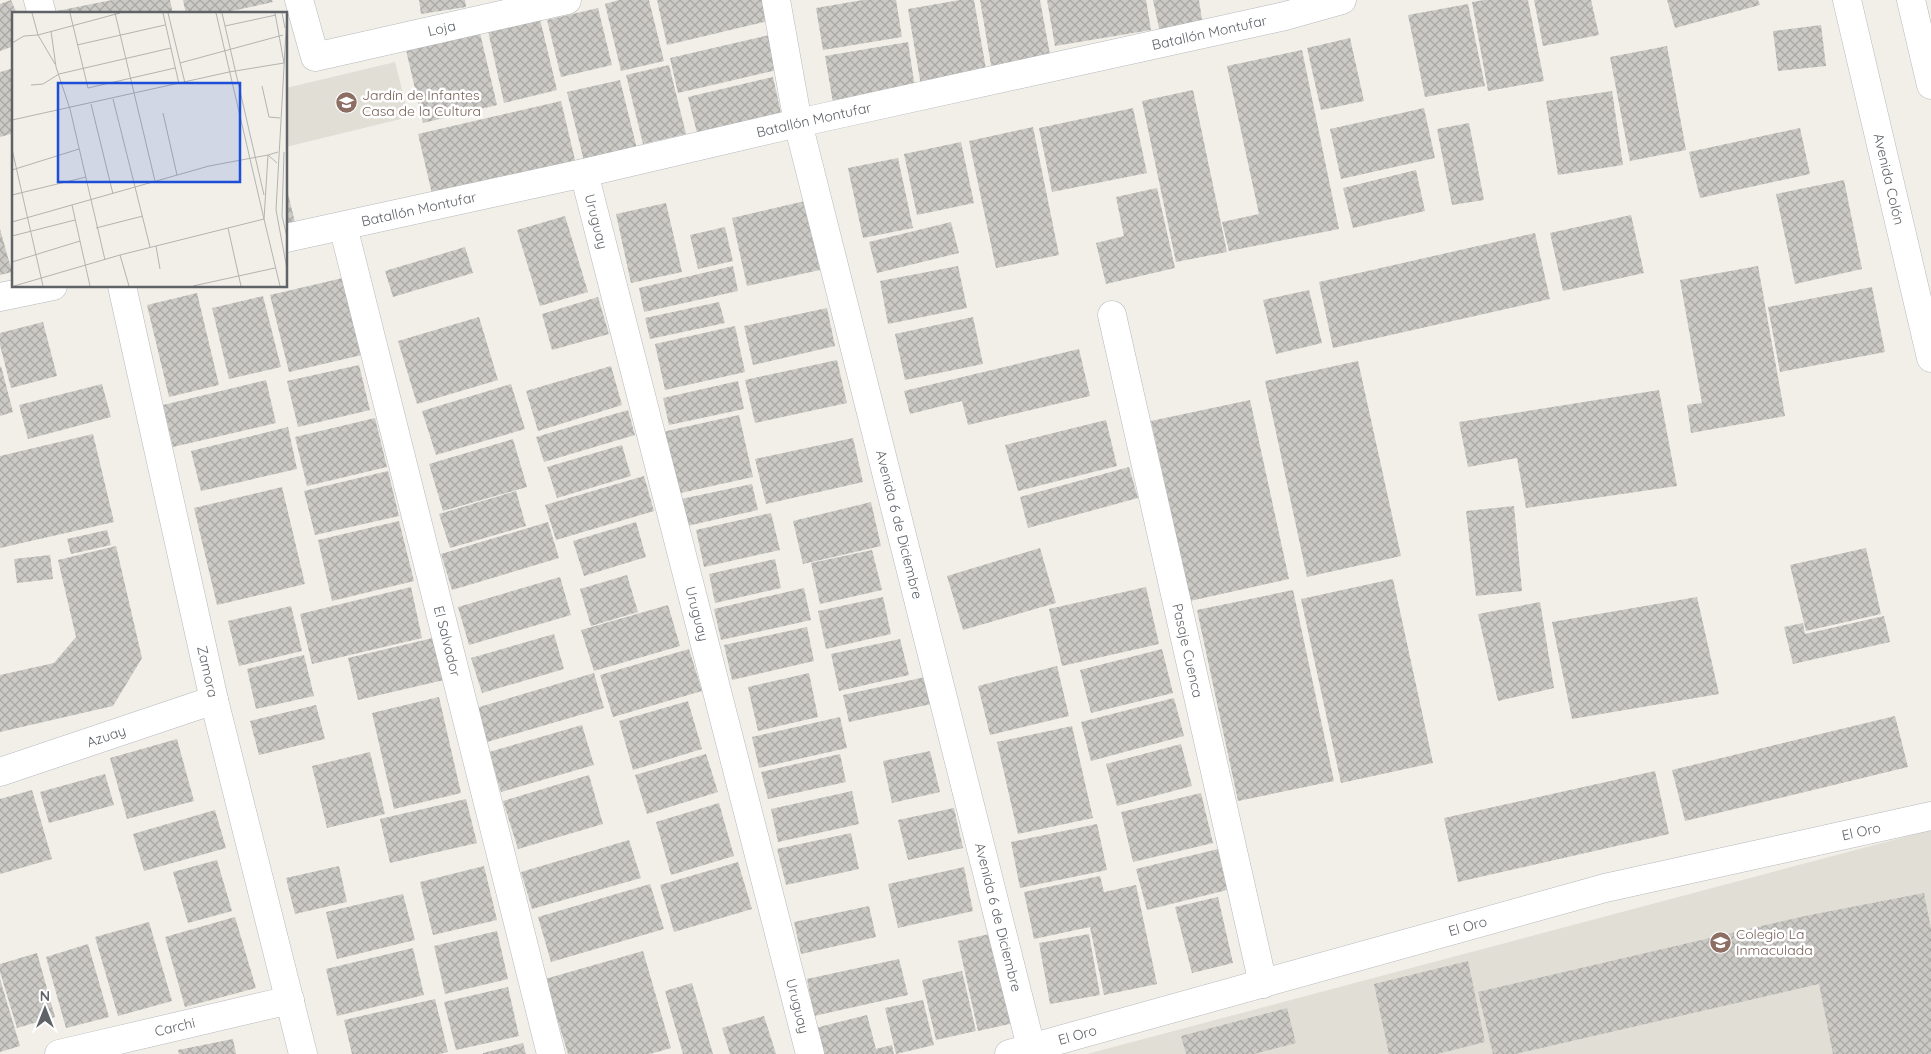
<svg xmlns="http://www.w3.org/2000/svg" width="1931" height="1054" font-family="Quicksand,sans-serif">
  <defs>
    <pattern id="building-cross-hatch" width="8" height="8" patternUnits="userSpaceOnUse" patternTransform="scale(1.25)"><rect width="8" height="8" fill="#cccac5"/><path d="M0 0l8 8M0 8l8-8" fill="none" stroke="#a9a8a4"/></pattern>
  </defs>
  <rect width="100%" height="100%" fill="#f1efe8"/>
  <path fill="#e1ded6" d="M395,62L409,117L286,147V88Z
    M1931,830V1054H1087Z"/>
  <path fill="url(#building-cross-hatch)" d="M11,0L17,14H14V46L0,51V4Z
    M112,0H170L173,14H58L57,11Z
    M183,0H272L273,2L218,14H186Z
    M419,0H465L466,7L421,14Z
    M619,0H649L664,61L621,71L605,4Z
    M657,0H767L772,20L667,45Z
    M863,0H896L902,37L823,50L816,8Z
    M960,0H974L987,75L921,86L908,9Z
    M980,0H1040L1051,60L992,71Z
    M1047,0H1146L1151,30L1055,46Z
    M1153,0H1199L1203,26L1160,33Z
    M1484,0H1528L1544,81L1488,91L1472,2Z
    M1534,0H1591L1599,35L1543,46Z
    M1667,0H1758L1760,5L1675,28Z
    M1468,4L1485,86L1425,97L1408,15Z
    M598,8L612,65L561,77L547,20Z
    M540,19L557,90L504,103L488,31Z
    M1821,25L1826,66L1778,71L1773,31Z
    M480,33L497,105L423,123L406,50Z
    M769,35L777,70L678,93L670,58Z
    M1350,38L1364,101L1321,110L1307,48Z
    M908,42L915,88L833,103L825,56Z
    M1667,46L1686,150L1630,161L1610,57Z
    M1302,50L1339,229L1229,251L1222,222L1259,214L1227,66Z
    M669,65L686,134L643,144L626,75Z
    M14,68V133L0,137V72Z
    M773,77L781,113L697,133L688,97Z
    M620,80L637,149L584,161L567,92Z
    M1193,90L1227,252L1176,262L1142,101Z
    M1612,91L1623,165L1558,175L1546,101Z
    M561,101L576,164L433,198L418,134Z
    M1133,108L1147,173L1052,192L1039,128Z
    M1424,108L1435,158L1341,179L1330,129Z
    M1469,123L1484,200L1452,205L1437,129Z
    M1033,127L1059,255L996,268L969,141Z
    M1800,128L1810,174L1700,198L1689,152Z
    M961,142L974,203L917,215L904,154Z
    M898,158L913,228L863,238L848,168Z
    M1416,170L1425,211L1353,228L1343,188Z
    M1844,180L1862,269L1795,284L1776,194Z
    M286,186L295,222L286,224Z
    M1157,188L1175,268L1106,284L1096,243L1124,236L1116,197Z
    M805,201L820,270L747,286L732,218Z
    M666,203L682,272L631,283L616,214Z
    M1631,215L1644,273L1563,291L1550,233Z
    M565,216L588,292L540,306L517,230Z
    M951,222L959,253L877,273L869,242Z
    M725,227L733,261L698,269L690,235Z
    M0,229L12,272L0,275Z
    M1535,233L1550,299L1333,348L1319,282Z
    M465,247L473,273L393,297L385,271Z
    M733,266L738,291L644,312L639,288Z
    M958,266L967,308L888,324L880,281Z
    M1758,266L1785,416L1691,433L1687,405L1702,403L1680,280Z
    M347,277L366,354L289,372L270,295Z
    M1872,287L1885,352L1780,372L1768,307Z
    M1309,290L1322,343L1276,354L1263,300Z
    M197,293L219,385L169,397L147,305Z
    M263,296L281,367L229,379L212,308Z
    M598,297L609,334L552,350L542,314Z
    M719,302L725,323L650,339L645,318Z
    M827,308L835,346L753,365L744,326Z
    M479,317L498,380L417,404L398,341Z
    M973,317L983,364L905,380L895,334Z
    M43,322L57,376L11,388L0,345V333Z
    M735,326L745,372L665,390L655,344Z
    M1079,349L1090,396L968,425L962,401L910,414L904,391Z
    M837,360L847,403L755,423L745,380Z
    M1358,361L1401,556L1307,577L1265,381Z
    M359,365L370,410L298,427L287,381Z
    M1,366L13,412L0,416V367Z
    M611,366L622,405L538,431L526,391Z
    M266,380L276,423L173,447L163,405Z
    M738,381L744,409L669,425L663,398Z
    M102,384L111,417L28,439L19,405Z
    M511,384L525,429L436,455L422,411Z
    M1659,390L1677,486L1526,508L1517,458L1468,467L1459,422Z
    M1250,400L1289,579L1190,601L1151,421Z
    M628,410L635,435L544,462L536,437Z
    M739,415L753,477L676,494L662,432Z
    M375,418L387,467L307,486L295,437Z
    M1106,420L1117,466L1018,491L1005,445Z
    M288,427L297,469L201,491L191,451Z
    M93,434L114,522L0,548V456Z
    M853,438L863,482L766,504L755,459Z
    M513,439L527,487L443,511L429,464Z
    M622,445L631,476L557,498L547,467Z
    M1129,467L1138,498L1028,528L1020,497Z
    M388,471L399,516L315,535L304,491Z
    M644,476L654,511L556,540L545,505Z
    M752,484L758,510L687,526L681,499Z
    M282,487L305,584L217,605L194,508Z
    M516,491L526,526L450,548L439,514Z
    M871,502L881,546L803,564L793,521Z
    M1514,506L1522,591L1476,596L1466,511Z
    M771,513L780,550L704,567L696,530Z
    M399,521L414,581L332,601L318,540Z
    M548,522L559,558L452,590L441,554Z
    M636,522L646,557L584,576L573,541Z
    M107,530L111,545L71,554L67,539Z
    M116,546L142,658L113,706L0,732V675L54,663L76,637L58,560Z
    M1040,548L1056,603L963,630L947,576Z
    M1866,548L1881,614L1806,631L1790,565Z
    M872,550L882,590L820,604L811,563Z
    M50,555L53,579L17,583L14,559Z
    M775,559L781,588L715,603L709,574Z
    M627,575L638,612L591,626L580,589Z
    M560,577L571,615L469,645L458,607Z
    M1393,579L1433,763L1341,783L1301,599Z
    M411,587L422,638L312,664L300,614Z
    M1146,587L1159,644L1062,666L1049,609Z
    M804,588L811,620L721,640L714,609Z
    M1293,590L1334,781L1238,801L1197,610Z
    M883,597L891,634L826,649L818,611Z
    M1697,597L1719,694L1572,719L1552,622Z
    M1540,602L1554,688L1498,701L1478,614Z
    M668,605L680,646L594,671L581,630Z
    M291,606L302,651L239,666L228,621Z
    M1884,616L1890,642L1793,664L1784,627L1803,623L1805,634Z
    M807,627L814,661L732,680L724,645Z
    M554,634L564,669L482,693L471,658Z
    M433,638L444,680L358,700L348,658Z
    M900,639L909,675L839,691L831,654Z
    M689,649L702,691L613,717L600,675Z
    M1162,649L1173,693L1091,713L1080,670Z
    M304,655L314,696L256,709L247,669Z
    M1057,666L1069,716L990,735L978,686Z
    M594,673L604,708L487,742L476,708Z
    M809,673L818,717L758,731L748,687Z
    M930,676L936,703L849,722L843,695Z
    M439,697L461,793L394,809L372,713Z
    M1174,698L1184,736L1091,761L1081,722Z
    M688,701L702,749L633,770L619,721Z
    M316,705L325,739L259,755L250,721Z
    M1895,716L1908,767L1685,821L1672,770Z
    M840,717L847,748L759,768L752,737Z
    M582,725L594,765L501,792L489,752Z
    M1072,726L1093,818L1018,834L997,742Z
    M177,739L194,801L127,819L110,758Z
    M1181,744L1192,786L1117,806L1106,764Z
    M930,751L940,792L892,803L883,761Z
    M370,752L385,814L327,828L312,766Z
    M706,754L718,792L647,814L635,775Z
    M840,754L846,782L768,799L761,772Z
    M1655,771L1669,834L1458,882L1444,818Z
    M105,774L114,805L49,823L40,792Z
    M589,775L603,824L518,849L503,801Z
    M32,790L52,859L0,874V799Z
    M852,791L859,824L778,842L771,809Z
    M1201,793L1213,843L1133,862L1121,812Z
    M466,799L477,843L390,863L380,819Z
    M719,803L734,856L671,875L656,822Z
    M954,808L963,848L908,860L898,820Z
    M215,810L226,848L144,871L133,834Z
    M1097,824L1107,870L1020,888L1011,842Z
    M851,833L859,869L786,885L777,849Z
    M629,840L641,878L532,909L521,872Z
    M1218,849L1227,890L1147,910L1136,869Z
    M217,860L232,911L188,923L173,872Z
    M738,862L752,909L674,932L660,885Z
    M339,866L347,902L295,914L286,878Z
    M484,866L497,920L433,935L420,882Z
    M964,867L973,911L898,928L888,884Z
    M1100,876L1104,892L1136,885L1157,984L1104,995L1090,927L1034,939L1024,892Z
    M650,884L664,929L551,962L538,917Z
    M1924,893L1931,929V1054H1833L1819,984L1515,1054H1493L1478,992L1805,916Z
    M403,894L415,940L337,959L326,912Z
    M1218,897L1233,963L1192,973L1175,907Z
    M869,906L876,937L801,954L794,922Z
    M235,917L256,988L185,1007L165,937Z
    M149,922L172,1001L118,1016L95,937Z
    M497,931L508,979L445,994L434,946Z
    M994,933L1014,1023L978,1031L958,941Z
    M1089,934L1100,995L1050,1004L1039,943Z
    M88,944L109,1017L66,1028L46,957Z
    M413,948L424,995L337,1016L326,969Z
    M643,951L671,1048L650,1054H568L545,979Z
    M37,953L55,1017L17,1028L0,972V964Z
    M899,959L908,995L814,1016L807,979Z
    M1468,961L1485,1042L1437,1054H1389L1374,984Z
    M962,971L976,1031L936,1040L922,980Z
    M0,979L20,1046L0,1052Z
    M692,983L713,1054H683L665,991Z
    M508,987L519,1036L456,1050L444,1002Z
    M435,999L448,1052L439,1054H352L344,1020Z
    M923,1000L934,1045L896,1054L885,1008Z
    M1287,1008L1296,1043L1254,1054H1186L1181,1036Z
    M867,1015L876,1049L892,1045L894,1054H822L815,1028Z
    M764,1016L776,1054H730L722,1028Z
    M233,1039L236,1054H179L178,1050Z
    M523,1043L526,1054H483V1053Z"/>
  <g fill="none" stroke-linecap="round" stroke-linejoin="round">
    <defs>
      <g id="minor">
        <path d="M38,0L42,14"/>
        <path id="s1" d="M299,0L315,57L567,0"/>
        <path id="s2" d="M776,0L798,123L1031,1047"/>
        <path id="s3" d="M584,173L810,1054"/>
        <path id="s4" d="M343,226L551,1054"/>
        <path id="s5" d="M286,238L584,173L798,123L1285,16L1342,0"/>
        <path id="s6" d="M122,286L214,700L303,1054"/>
        <path d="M0,297L53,286"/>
        <path id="s7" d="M1112,315L1263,984"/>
        <path id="s8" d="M0,772L214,700"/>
        <path id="s9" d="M59,1054L290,1000"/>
        <path id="s10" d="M1009,1054L1605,888L1931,816"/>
      </g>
      <g id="tertiary">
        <path id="s11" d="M1847,0L1931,358"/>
        <path d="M1911,0L1931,85"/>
      </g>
    </defs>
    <use href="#minor" stroke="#b5b8bc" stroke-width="29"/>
    <use href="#tertiary" stroke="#b5b8bc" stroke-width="29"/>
    <use href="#minor" stroke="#fff" stroke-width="28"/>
    <use href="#tertiary" stroke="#fff" stroke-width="28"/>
  </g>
  <defs>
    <symbol id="school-disc" viewBox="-11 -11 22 22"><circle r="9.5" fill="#8d6e63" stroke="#fff"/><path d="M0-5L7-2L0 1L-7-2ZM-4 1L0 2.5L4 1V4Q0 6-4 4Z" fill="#fff"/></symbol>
  </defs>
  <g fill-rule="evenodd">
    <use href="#school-disc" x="334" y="90" width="25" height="25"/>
    <use href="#school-disc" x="1708" y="930" width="25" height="25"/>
  </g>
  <g text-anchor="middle" stroke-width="5" stroke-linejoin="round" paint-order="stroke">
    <g font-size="14" fill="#5f6368" stroke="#fff">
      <text dy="5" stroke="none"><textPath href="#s1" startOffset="189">Loja</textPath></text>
      <text dy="5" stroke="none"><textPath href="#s5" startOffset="946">Batallón Montufar</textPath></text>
      <text dy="5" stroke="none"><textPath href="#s5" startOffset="541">Batallón Montufar</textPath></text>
      <text dy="5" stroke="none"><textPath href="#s11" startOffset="184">Avenida Colón</textPath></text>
      <text dy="5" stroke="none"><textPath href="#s5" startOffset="136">Batallón Montufar</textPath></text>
      <text dy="5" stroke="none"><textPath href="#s3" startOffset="50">Uruguay</textPath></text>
      <text dy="5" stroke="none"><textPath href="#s2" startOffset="539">Avenida 6 de Diciembre</textPath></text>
      <text dy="5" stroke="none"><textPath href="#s3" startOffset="455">Uruguay</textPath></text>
      <text dy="5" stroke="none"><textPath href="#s4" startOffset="428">El Salvador</textPath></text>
      <text dy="5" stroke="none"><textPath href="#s7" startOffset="344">Pasaje Cuenca</textPath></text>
      <text dy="5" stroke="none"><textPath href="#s6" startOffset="395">Zamora</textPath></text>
      <text dy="5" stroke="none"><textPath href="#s8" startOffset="112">Azuay</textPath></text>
      <text dy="5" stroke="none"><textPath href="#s10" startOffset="881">El Oro</textPath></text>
      <text dy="5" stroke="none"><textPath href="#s2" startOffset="944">Avenida 6 de Diciembre</textPath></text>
      <text dy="5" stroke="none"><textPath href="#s10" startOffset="476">El Oro</textPath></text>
      <text dy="5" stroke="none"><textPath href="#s3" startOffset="860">Uruguay</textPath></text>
      <text dy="5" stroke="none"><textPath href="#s9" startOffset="119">Carchi</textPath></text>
      <text dy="5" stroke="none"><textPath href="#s10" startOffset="71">El Oro</textPath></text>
    </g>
    <g font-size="14" fill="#785e54" stroke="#fff" text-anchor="start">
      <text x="362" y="100">Jardín de Infantes<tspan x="362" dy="16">Casa de la Cultura</tspan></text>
      <text x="1736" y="939">Colegio La<tspan x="1736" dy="16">Inmaculada</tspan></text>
    </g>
  </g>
  <g transform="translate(12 12)">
    <rect width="275" height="275" fill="#f1efe8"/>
    <path fill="none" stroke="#b3b3b1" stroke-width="1" d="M20,1L26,23L108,1M58,1L76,76L163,56M103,1L143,169M151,1L167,72M156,1L173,71M210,1L252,183M270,1L273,16M275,1L264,198L275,257M213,14L264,3M39,19L44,55L58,97L93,248M0,31L12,24L26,23L43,52M65,33L153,13M168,51L271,23M19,73L31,72L47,62L159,36M250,74L257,105L268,106M101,87L138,235M79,92L101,182M151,101L165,163M0,108L217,60L272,51L263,1M0,137L31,274M266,140L256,143L252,207L268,274M272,140L270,204L275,225M0,158L67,137M0,183L74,165M60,193L78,274M0,210L197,154L256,143L265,151M84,216L131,204M216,216L229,274M0,224L63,208M144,234L148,257M108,243L117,274M0,250L68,229M2,274L108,243L252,207L204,1M181,274L263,256"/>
    <path fill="#1d4ed8" fill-opacity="0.15" stroke="#1d4ed8" stroke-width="2.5" d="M46,71H228V170H46Z"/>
    <rect width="275" height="275" fill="none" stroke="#5f6368" stroke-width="2.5"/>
  </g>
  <g transform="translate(45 1009)" stroke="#ffffff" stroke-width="4" paint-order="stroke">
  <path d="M0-4L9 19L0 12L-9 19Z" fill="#5f6368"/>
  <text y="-8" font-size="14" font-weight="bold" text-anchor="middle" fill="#5f6368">N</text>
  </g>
</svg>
